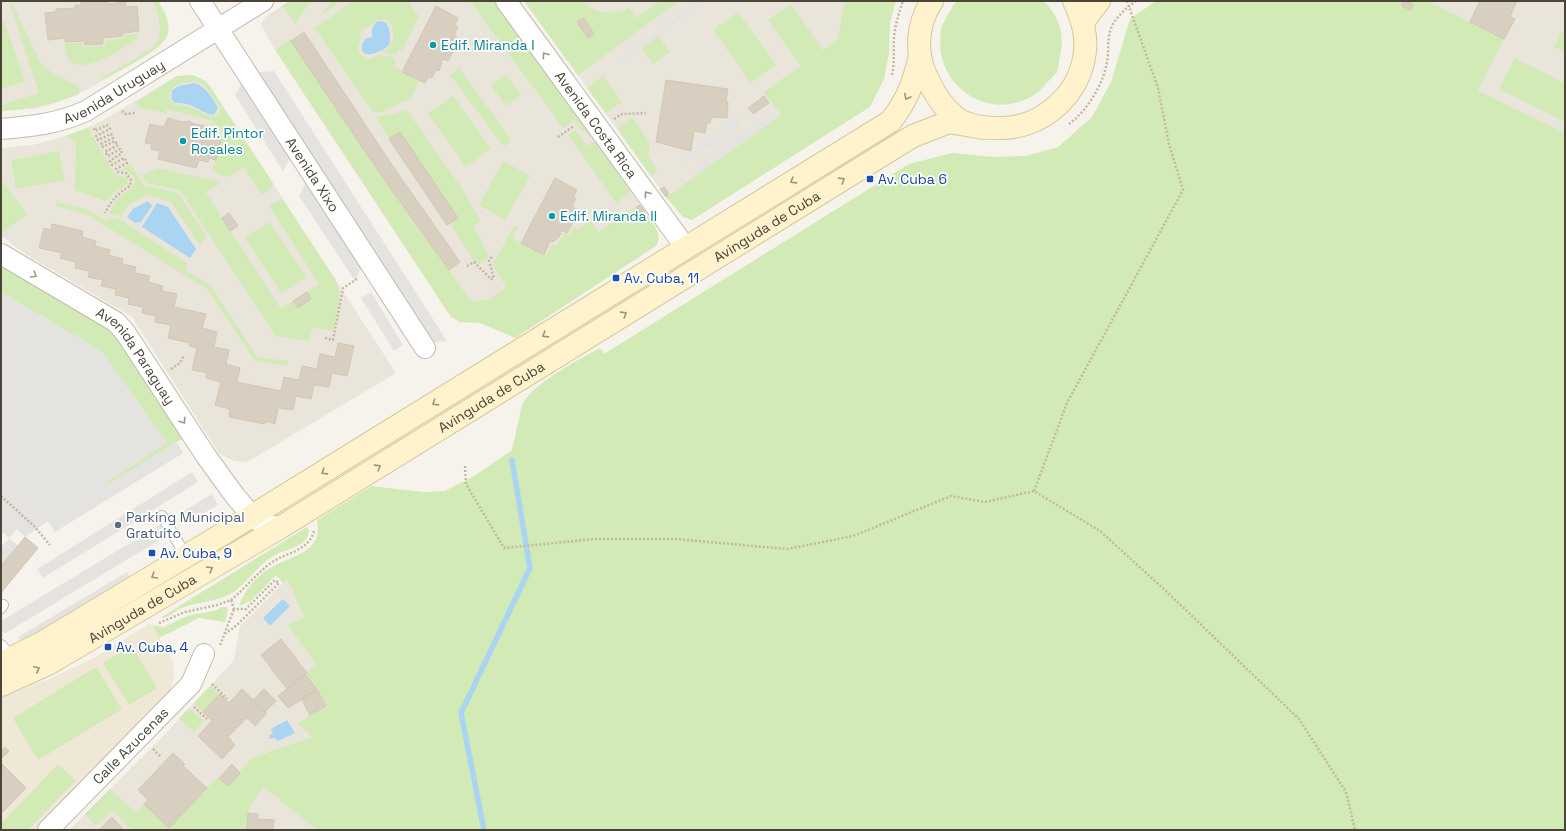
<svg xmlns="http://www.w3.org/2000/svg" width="1566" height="831" font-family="'Space Grotesk',sans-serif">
  <rect width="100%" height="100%" fill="#f6f3ec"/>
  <path fill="#eae5da" d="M1,1H158L165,13L168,23L167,36L156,49L85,91L50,105L33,109L1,111Z
    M290,1H496L553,79L645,212L545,275L491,299L471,301L379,172L290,39L275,50L261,25L265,17Z
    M524,1H890L848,67L666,197Z
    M1393,1H1565V215Z
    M193,75L207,82L396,373L249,461L241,462L231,460L219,453L132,317L27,255L1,236V148L33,145L79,132L107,118L177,76Z
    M287,579L355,735L312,737L251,758L243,769L317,830H69L169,730L234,660L240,626Z"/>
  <path fill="#efe8d6" d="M150,623L173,661L174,679L169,693L128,739L36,830H1V697L47,680L94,658Z"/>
  <path fill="#d2eab5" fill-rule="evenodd" d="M9,1L12,3L41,64L54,74L79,87V94C53,105 29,109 1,111V105L39,93Z
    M152,1H158C164,11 172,24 167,36C162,50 117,72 103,80L102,78C112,72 149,52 155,45C164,33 159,12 152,1Z
    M290,1H312L299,17L296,25L282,6Z
    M331,1H341L321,15Z
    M353,1H408L419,17L402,51L399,49L396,54L381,53C404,42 391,4 370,26C367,29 363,28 360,33L361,38C356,49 358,57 371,59L378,55L394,57L393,59L396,61L394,67L420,80L411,98L382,112H373L315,28Z
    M470,1H482L484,3L487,1H496L591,134L589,136L585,130L582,132L574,120L563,128Z
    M524,1H583C594,14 614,16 629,8L636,18L659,1H679L578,75Z
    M845,1H896L890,23L889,54L884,79L870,107L692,220L683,217L666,197L781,115L764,92L801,66L768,20L791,4L823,50L838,39Z
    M958,1H1044C1059,17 1065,34 1060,56C1059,61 1059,67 1057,71C1055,75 1050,79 1047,83C1006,131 931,93 941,31C942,22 950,12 954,4Z
    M1156,1H1427L1504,39L1478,91L1565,133V830H317L264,787L249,807L247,830H132L112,810L96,826L85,814L110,789L136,813L144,804L169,827L218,777L228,786L251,758L312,737L298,723L326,706L317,690L305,674L316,664L288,625L304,617L287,579L283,583L276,575L251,601L239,606C245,589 255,578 270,568C291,555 324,553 317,520L372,486L423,492L445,491L476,475L512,450L522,405C534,382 577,361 600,348L604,354L909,164L952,153L994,157L1026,156L1058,147L1092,117L1111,82L1130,19Z
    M738,12L776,65L751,83L713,30Z
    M4,21L25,81L1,89V22Z
    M1562,31L1565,32V52L1554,47Z
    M139,33L137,39C121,49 66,89 65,44L82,42L83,47L106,46L105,41L124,38L125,35Z
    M658,36L670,52L653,64L641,48Z
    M290,39L379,172L471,301L491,299L506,287L493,264L515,225L519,226L512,238L546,256L552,244L557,246L564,233L569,235L574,226L577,230L590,220L598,232L636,207L641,215L645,212C652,223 664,234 656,246L515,338L480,323L460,322L451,317L275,50Z
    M1515,58L1565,83V117L1563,121L1499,89Z
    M459,68L511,139L504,147L450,75Z
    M193,75L207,82L273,183L272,187L262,195L244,168L229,177L212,172L223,133L220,131L221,127L212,124L213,121L167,109L166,113L140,108L136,102L177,76ZM196,81L205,86L220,107L219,113L215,116C200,117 197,104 176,106L169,98C169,84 184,83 196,81Z
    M506,75L521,95L506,106L491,85Z
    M603,76L622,102L606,113L587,88Z
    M453,96L491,149L466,167L428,114Z
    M406,109L465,193L480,221L474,226L489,257L480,264L473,260L450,223L400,132L389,139L376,117L398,113Z
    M632,117L650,143L648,155L657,171L651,176L617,128Z
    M88,128L114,173L118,176L127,177L128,184L112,194L106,201L75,190L76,142L65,136Z
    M575,130L587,146L596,141L631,192L616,203L568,135Z
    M59,151L65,180L16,189L11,160Z
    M503,161L530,176L505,220L479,205Z
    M131,164L143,185L178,193L206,236L200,245L171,202L148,195L129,204L121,216L109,214C112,207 116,200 122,195C130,189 136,189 134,177L126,170H120Z
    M157,168L222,182L206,193L281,309L293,301L298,308L311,299L307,292L319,284L269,206L281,199L283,200L335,279C343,296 337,313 333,331L313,328L308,341L276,336L180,190L147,183L142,176Z
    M1,179L27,214L1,234Z
    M57,202L89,210L107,221L109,218L121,220L188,264L185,270L211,286L257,357L288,361L287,366L255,361L207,289L88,215L56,206Z
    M270,222L306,277L281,293L245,238Z
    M1,262L98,320L115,334L185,437L106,486V482L167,443L102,352L1,292Z
    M307,527L309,531C307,548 285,549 273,556C257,566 247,583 232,593C217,602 201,601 185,607C176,609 169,619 160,618Z
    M222,607H227L228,610L225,622L199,618L159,638L152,625L164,627L187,616L217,610Z
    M132,646L157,688L129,705L103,663Z
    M96,667L122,709L38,760L13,718Z
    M210,686L220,694L203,712L194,703Z
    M189,708L204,721L194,732L179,718Z
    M58,764L76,781L28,830H1V824Z"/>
  <path fill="#e5e3e0" d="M512,1H520L575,76L569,80Z
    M697,1H706L619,64L616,60Z
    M274,71L447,341L433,342L259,72Z
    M242,83L290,159L283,171L235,95Z
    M591,99L651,181L646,185L585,103Z
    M775,111L779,117L696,175L692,170Z
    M737,115L739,126L681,166L679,163L700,148L699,142Z
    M306,182L361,268L355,281L299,196Z
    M1,292L102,352L167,443L106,482V485L177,442L183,453L55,532L48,521L25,537L17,529L9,538L18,546L1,566V548L9,538L1,531Z
    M371,292L403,345L394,351L361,298Z
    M192,472L198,482L43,578L37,569Z
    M212,494L218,505L188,522L182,512Z
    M160,525L166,536L4,634L1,629V621Z
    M127,572L131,578L22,644L18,637Z"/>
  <path fill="#a9d4f2" d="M380,21L385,22C390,27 391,38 389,45C382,52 359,62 362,44L365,39L372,37V29L376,22Z
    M194,83C206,86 213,99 218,108L214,115C199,113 195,102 175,103L171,98L172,90L179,86Z
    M148,201L152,206L141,222L135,223L127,217L133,209Z
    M157,203L168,207L196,249L190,258L142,227Z
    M283,599L290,606L270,626L263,618Z
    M287,720L295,733L278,741L275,738L269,739L270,735L273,733L271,729Z"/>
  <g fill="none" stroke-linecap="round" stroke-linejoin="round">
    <path stroke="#a9d4f2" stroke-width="5.5" d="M484,830L461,713L530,568L512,460"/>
  </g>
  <path fill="#d8cfc1" stroke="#d3c7b4" d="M81,1L108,2V4L126,2V7L137,6L139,31L123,33V36L103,38V44L85,45L84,41L65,42V38L48,40L45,13L56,12V9L75,8V5H81Z
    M1404,1L1413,4L1410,10L1402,6Z
    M1480,1H1517L1510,16L1515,19L1504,39L1470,22Z
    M436,6L458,18L455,25L458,27L454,35L457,37L449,47L454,50L448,61L443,59L439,71L436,70L432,78L428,77L425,83L402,72Z
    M584,18L594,34L588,38L577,22Z
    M304,32L392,165L460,262L449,270L379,172L291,41Z
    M666,80L728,89L726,102H728L727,118L711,117L710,123H707L705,133L694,131L691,151L656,142Z
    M764,96L769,103L753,114L748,108Z
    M168,118L181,122L190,121L192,123L208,127L206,137L221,140L216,160L209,158L208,162L199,160L196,168L158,159L160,151L151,149L152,144L145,143L150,124L164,127Z
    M400,132L458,218L447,225L389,139Z
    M555,178L577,190L573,197L576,198L572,207L575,208L568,219L573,222L567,233L562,230L559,237L553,242L550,241L544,255L521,243Z
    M664,187L669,194L666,197L660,189Z
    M640,205L645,212L641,215L636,207Z
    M229,213L238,226L230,231L222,218Z
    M52,224L83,231L82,237L96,241L95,246L110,250L109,255L123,259L122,264L136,267L135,273L150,276L148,282L163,286L162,291L177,294L174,307L206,314L202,328L217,332L214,347L229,350L226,364L240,368L237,382L281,391L284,377L299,380L302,366L317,369L320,354L335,357L338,343L354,346L347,376L332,373L329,387L314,385L311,399L296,396L293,410L278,408L275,424L266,421L265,424L229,417L230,409L215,405L221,382L206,378L207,373L192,370L197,348L189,346L190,343L168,338L171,325L155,322L156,316L142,313L143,307L128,304L129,298L115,295L116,289L101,286L103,280L88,277L89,271L75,268L76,262L60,258L62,253L39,248L44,228L51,230Z
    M307,292L311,299L298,308L293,301Z
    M25,537L38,548L1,593V566Z
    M281,639L307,673L287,689L261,655Z
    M305,674L317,690L288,708L278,696Z
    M242,689L267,713L255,726L247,718L228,737L235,745L222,759L198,736L212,721L203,712L220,694L229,703Z
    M264,689L276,701L265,712L253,700Z
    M317,690L326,706L310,715L301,698Z
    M5,747L9,751L1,759V751Z
    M173,753L185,764L183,766L207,788L169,828L144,804L148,800L138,790Z
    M1,763L26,788L1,814Z
    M232,764L240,773L228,786L219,778Z
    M248,813L258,814L257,819L274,820L273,830H247Z
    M112,817L124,830H99Z"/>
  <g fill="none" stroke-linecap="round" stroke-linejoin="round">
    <defs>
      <path id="service" d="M162,516L186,556
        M1,608L3,605
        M1,645L13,658"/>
      <g id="minor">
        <path id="s1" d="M200,1L425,348"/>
        <path id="s2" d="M506,1L686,248"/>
        <path id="s3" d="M1,129C33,126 57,124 86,111L263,1"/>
        <path id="s4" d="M1,254L116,322L125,332L206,456L235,496L252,516L264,525L281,527"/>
        <path id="s5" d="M48,830L191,684L204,654"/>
      </g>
      <g id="secondary">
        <path d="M932,1C918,22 915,50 925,73C932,90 943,108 958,119C970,127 986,128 999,128C1042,129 1081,94 1085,51C1087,33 1081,17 1074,1"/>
        <path d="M1083,22L1099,1"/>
        <path d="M1,663L42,643L221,535L891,121C907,100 913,84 919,60"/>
        <path id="s6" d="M1,685L48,664L281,527L913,136L949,122L983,128"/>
      </g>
    </defs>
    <use href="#service" stroke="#c2bbae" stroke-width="12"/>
    <use href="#minor" stroke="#c2bbae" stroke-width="22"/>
    <use href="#secondary" stroke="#d6c79b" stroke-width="24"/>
    <path stroke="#c4b79f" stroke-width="2.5" stroke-dasharray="2 2" stroke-linecap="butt" d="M892,75C895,62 893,51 894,38C895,25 899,13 903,1
      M122,111L125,114L136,113
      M614,119L622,114L646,113
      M1069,124C1087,111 1103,85 1107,62C1109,51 1107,39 1111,28C1116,17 1126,8 1136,1
      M94,128L95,131L107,125L110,129L96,136L98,140L111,134L113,138L101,144L103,147L115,141L118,145L105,152L108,156L120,149L122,153L110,161L112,165L124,158L127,163L116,169L118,172L126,173L131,180L130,186C118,193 111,201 105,213
      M558,137L574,126
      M467,266L474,262L491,279L494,278L489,261L493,255
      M325,338L333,340L343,288L357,279
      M171,369L180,363L184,355
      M465,466L466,484L504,548L595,539H676L787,549L853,536L951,496L985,502L1034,491L1100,531L1166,591L1299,719L1346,792L1355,830
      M1034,491L1067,403L1183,190L1169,144L1158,88L1127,1
      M1,496L35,527L50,545
      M231,600C246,588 257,572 274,561C289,552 309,550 314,531
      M159,623L185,612L217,605L231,600L234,609H246L275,580L279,583L237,625L225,634
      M220,645L234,609
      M212,684L227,699
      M194,707L207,719
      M153,749L161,757"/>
    <use href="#service" stroke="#fff" stroke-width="10"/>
    <use href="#minor" stroke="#fff" stroke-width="20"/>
    <use href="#secondary" stroke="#fff3cd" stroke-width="22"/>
  </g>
  <defs><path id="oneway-chevron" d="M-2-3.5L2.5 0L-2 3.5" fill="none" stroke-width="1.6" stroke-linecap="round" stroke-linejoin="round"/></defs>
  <g stroke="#9c9892">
    <use href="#oneway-chevron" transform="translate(545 55) rotate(-126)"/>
    <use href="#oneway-chevron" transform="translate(647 194) rotate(-126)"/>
    <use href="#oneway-chevron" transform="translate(34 275) rotate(31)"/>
    <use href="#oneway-chevron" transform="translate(183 421) rotate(57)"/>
  </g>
  <g stroke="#9c937c">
    <use href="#oneway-chevron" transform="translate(907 97) rotate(118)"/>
    <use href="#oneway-chevron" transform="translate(842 180) rotate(-32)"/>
    <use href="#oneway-chevron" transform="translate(793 181) rotate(148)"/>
    <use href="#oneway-chevron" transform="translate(624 314) rotate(-32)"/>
    <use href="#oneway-chevron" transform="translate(545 335) rotate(148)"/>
    <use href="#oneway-chevron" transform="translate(435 403) rotate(148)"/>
    <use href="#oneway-chevron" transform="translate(378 467) rotate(-32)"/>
    <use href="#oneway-chevron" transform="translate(324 472) rotate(148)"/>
    <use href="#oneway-chevron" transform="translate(210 569) rotate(-31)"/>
    <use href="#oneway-chevron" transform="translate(154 576) rotate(149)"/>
    <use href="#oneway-chevron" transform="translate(37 669) rotate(-25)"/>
  </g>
  <g fill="#0f9aa8" stroke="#fff" stroke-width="1.5">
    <circle cx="433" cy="45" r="4"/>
    <circle cx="183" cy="141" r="4"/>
    <circle cx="552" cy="216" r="4"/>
  </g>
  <g fill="#1a4fb4" stroke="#fff" stroke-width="1.5">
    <rect x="866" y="175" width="8" height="8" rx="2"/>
    <rect x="612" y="274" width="8" height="8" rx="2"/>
    <rect x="148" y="549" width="8" height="8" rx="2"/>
    <rect x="104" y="643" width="8" height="8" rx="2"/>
  </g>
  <circle fill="#5c6f8a" stroke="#fff" stroke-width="1.5" cx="118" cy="525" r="4"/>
  <g text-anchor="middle" stroke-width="3.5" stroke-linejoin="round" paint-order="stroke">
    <g font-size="14" fill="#0d838f" stroke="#fff" text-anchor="start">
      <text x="441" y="50">Edif. Miranda I</text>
      <text x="191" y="138">Edif. Pintor<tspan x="191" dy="16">Rosales</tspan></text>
      <text x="560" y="221">Edif. Miranda II</text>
    </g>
    <g font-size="14" fill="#4b4439" stroke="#fff">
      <text dy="5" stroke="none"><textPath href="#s3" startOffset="121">Avenida Uruguay</textPath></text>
      <text dy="5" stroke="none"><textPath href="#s2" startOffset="153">Avenida Costa Rica</textPath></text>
      <text dy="5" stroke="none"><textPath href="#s1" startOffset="207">Avenida Xixo</textPath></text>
      <text dy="5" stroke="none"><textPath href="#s6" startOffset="893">Avinguda de Cuba</textPath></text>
      <text dy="5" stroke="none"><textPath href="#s4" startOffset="172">Avenida Paraguay</textPath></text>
      <text dy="5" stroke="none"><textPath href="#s6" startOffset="569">Avinguda de Cuba</textPath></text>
      <text dy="5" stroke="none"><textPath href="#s6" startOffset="161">Avinguda de Cuba</textPath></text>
      <text dy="5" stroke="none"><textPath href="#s5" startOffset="118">Calle Azucenas</textPath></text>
    </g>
    <g font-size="14" fill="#164399" stroke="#fff" text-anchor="start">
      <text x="878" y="184">Av. Cuba 6</text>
      <text x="624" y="283">Av. Cuba, 11</text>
      <text x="160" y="558">Av. Cuba, 9</text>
      <text x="116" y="652">Av. Cuba, 4</text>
    </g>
    <g font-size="14" fill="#4e5e75" stroke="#fff" text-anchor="start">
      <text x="126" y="522">Parking Municipal<tspan x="126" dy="16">Gratuito</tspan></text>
    </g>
  </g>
  <rect width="1566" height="831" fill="none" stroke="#4b4439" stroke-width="4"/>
</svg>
